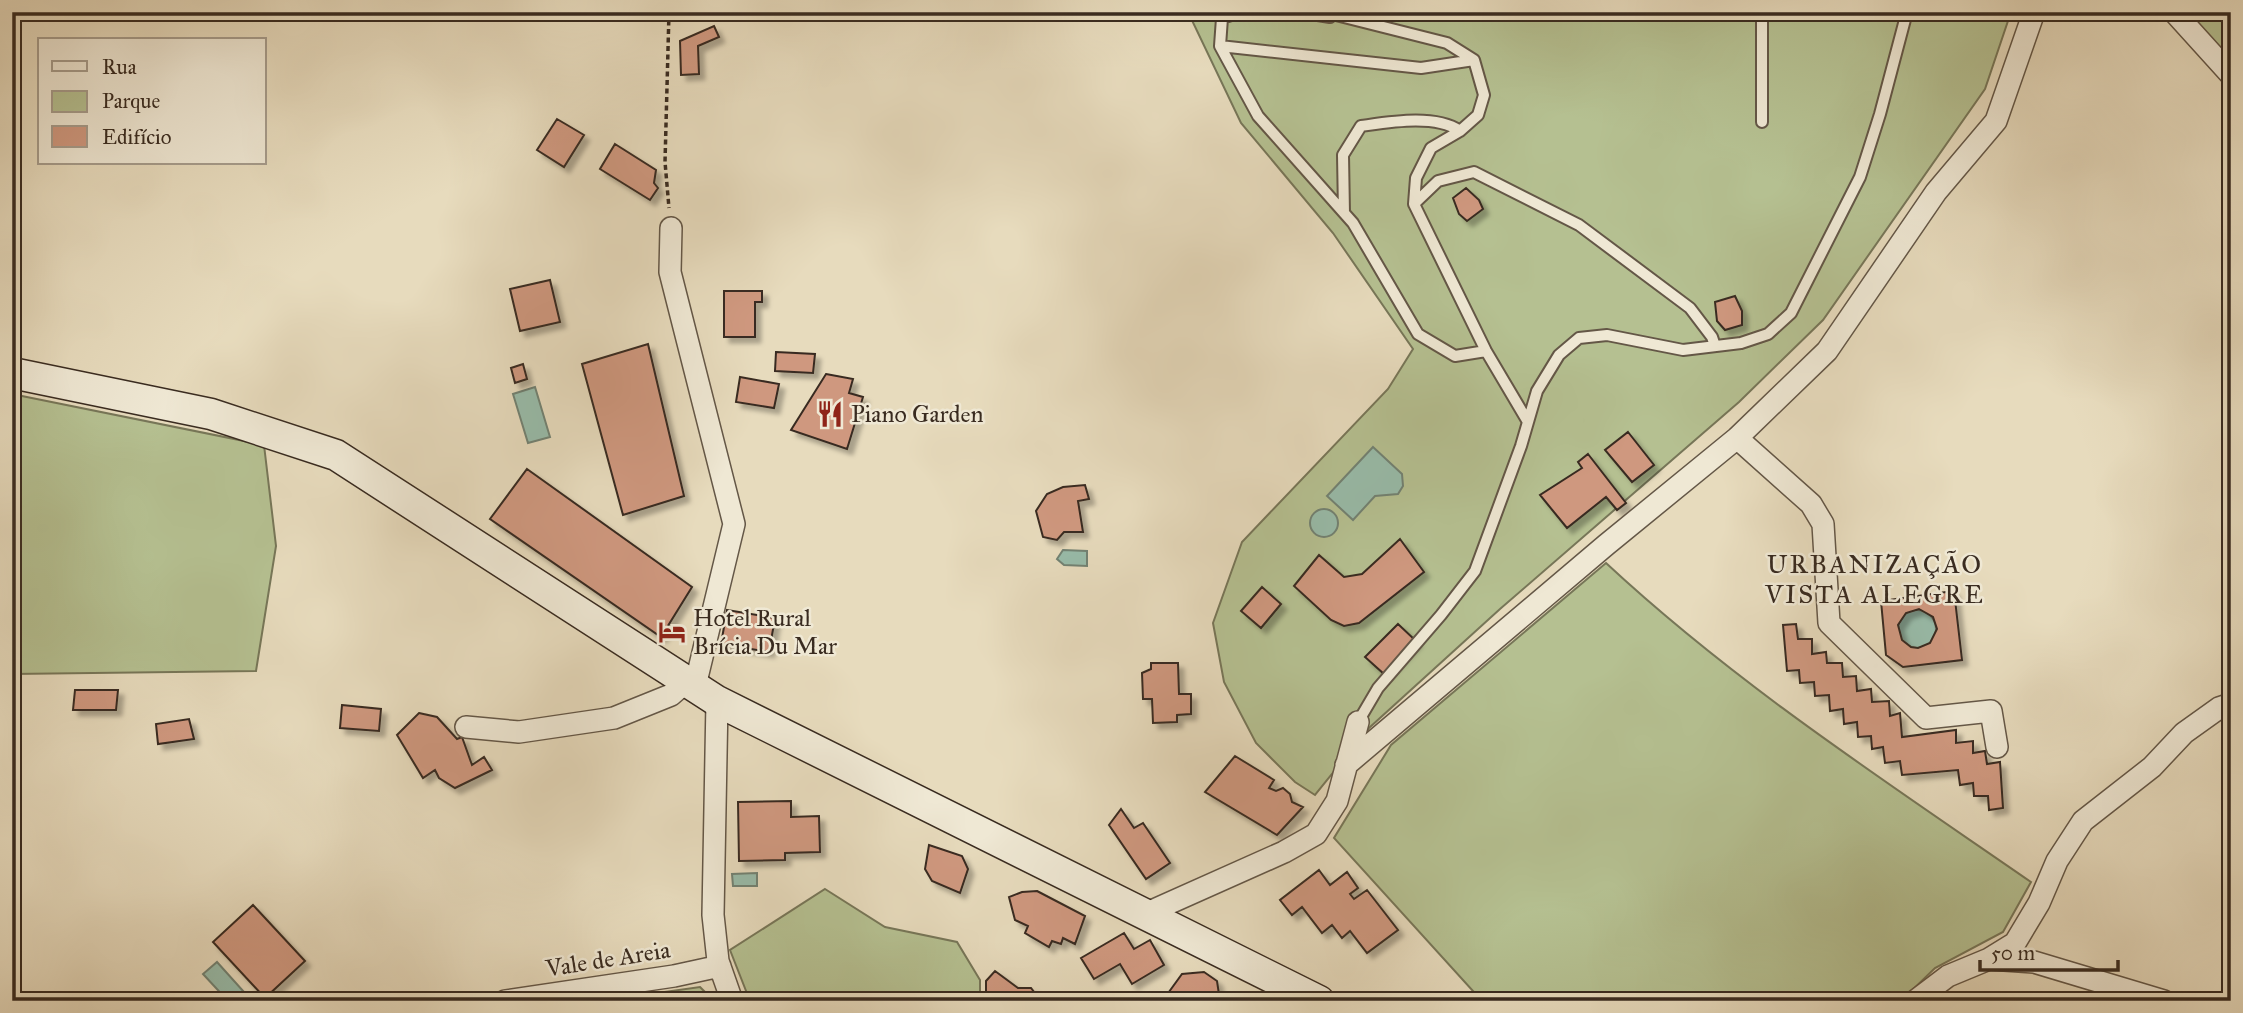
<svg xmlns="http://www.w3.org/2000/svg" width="2243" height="1013" font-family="'IM FELL Great Primer',serif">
  <defs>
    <filter id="shadow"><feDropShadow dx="5.5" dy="5.5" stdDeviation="2" flood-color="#0004"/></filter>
  </defs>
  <rect width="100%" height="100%" fill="#e7dbbd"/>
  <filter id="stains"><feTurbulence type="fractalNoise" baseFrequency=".00286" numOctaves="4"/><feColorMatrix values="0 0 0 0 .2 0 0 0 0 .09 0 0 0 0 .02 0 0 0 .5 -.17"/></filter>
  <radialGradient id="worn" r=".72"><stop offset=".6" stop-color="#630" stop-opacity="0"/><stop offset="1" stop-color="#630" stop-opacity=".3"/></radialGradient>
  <path fill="#b5c091" stroke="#777658" stroke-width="2" d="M1188,12H2011L1985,89L1823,320L1739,402L1500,609L1369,728L1315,795L1295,782L1256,743L1224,682L1213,623L1242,542L1388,389L1413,349L1333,233L1241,123Z
    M2188,12H2231V61Z
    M12,394L264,445L276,546L256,671L12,674Z
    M1606,563C1736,684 1885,781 2031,882L2003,932L1935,968L1901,1001H1482L1334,838L1391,745Z
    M825,889L885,927L957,942L980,980V1001H750L730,950Z
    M700,987L714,1001H600Z"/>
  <path fill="#98bcaa" stroke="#728273" stroke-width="2" d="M535,387L550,437L528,443L513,394Z
    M1373,447L1402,474L1403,486L1398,494L1375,496L1353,520L1327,496Z
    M1310 523a14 14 0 1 1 28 0a14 14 0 1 1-28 0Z
    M1063,550L1087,551V566L1064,565L1057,559Z
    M1898 629a19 19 0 1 1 38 0a19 19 0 1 1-38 0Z
    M757,873V886H733L732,874Z
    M217,962L244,992L235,1001H228L203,974Z"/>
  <path fill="#cf987f" stroke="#392b20" stroke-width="2" fill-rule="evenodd" filter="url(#shadow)" d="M714,26L719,37L698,46L699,74L681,75L680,41Z
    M557,119L584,135L564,167L537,150Z
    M615,144L656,170L654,183L658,188L650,200L600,169Z
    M1466,188L1479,200L1483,209L1467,221L1459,214L1453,198Z
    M550,280L560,322L520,331L510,289Z
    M724,291H762V302H755V337H724Z
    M1735,296L1742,311V325L1725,330L1717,321L1715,302Z
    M648,344L684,496L623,515L582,364Z
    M776,352L815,354L813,373L775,371Z
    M523,364L527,379L515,383L511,368Z
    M826,374L853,379L849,393L863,397L847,449L791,430Z
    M740,377L779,384L774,408L736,402Z
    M1628,432L1654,465L1632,482L1605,450Z
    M1588,454L1626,503L1617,510L1606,497L1567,528L1540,495L1582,468L1578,462Z
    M527,469L692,587L661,637L490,519Z
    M1085,485L1089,499L1078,501L1083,532H1064L1057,540L1043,537L1036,511L1047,494L1063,487Z
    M1400,539L1424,572L1359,623L1344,626L1331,620L1294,586L1319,555L1344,577L1362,574Z
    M1262,587L1281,604L1261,628L1241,611Z
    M1954,591L1962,660L1903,667L1886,655L1881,601ZM1919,609L1933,617L1937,629L1930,643L1918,648L1911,647L1902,640L1898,625L1906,613Z
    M727,610L775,618L769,652L721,644Z
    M1398,624L1416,641L1384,674L1365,657Z
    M1796,624L1798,639H1812V654L1826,652L1827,663H1842L1843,677L1856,676L1857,691L1871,689L1872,702L1889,701L1890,716L1900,713L1902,737L1956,730V743L1973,741V753L1985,751L1987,764L2000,762L2003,808L1989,810L1988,796H1974L1973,783L1960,785L1958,770L1902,775L1900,761L1885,763L1883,747L1872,749L1871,736L1858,737L1857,722L1844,724L1843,709L1830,711L1829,695L1815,696L1814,682L1800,683L1799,670L1787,671L1783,625Z
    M1151,663H1178L1179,694H1191V714L1177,715V722L1153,723L1152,699H1143L1142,673L1151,669Z
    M75,690H118L116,710H73Z
    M342,705L381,709L379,731L340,728Z
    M419,713L437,717L457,739L462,737L472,765L484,757L492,770L455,788L439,778L435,770L423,778L397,735Z
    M189,719L194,739L158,744L156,724Z
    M1235,756L1274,780L1269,788L1276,791L1283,788L1290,794L1292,802L1303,807L1277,835L1205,792Z
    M791,801V817L819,816L820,852L785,853V860L739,861L738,802Z
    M1121,809L1134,828L1143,823L1170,863L1146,879L1109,825Z
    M929,845L962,856L968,869L960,893L932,881L925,869Z
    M1319,870L1330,885L1347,872L1358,888L1350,894L1354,899L1367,890L1398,930L1367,953L1350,931L1342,938L1332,925L1322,933L1302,907L1292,915L1280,900Z
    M1037,891L1085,916L1075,944L1063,938L1061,944L1052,941L1049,947L1025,933L1028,926L1015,920L1009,897L1022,892Z
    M253,905L305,961L265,998L213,942Z
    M1124,933L1134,949L1150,940L1164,965L1132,984L1120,964L1094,979L1081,958Z
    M995,971L1018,988H1031L1041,1001H986V981Z
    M1204,972L1217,981L1220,1001H1178L1166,996L1182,974Z"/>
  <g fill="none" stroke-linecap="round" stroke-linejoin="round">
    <defs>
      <path id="lane" d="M1240,12L1222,18L1220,46L1258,116L1353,223L1418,334L1455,356L1486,351
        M1299,12L1330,17
        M1324,12L1447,43L1474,60L1484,95L1478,115L1460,131L1431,148L1416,178L1414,204L1486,351L1528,422
        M1220,46L1421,68L1474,60
        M1762,122V12
        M1414,204L1438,181L1474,172L1579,225L1690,308L1712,337L1715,346
        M1344,213L1343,155L1361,126C1390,122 1435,114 1460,131
        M1358,722L1378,688L1441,615L1475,571L1521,446L1537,391L1559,355L1579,338L1607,335L1683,350L1741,343L1768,334L1791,313L1860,177L1880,114L1907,12"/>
      <path id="street" d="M2174,12L2231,75
        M671,228L670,272L734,524L695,686
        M1737,438L1811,504L1823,524L1829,623L1926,718L1991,711L1997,747
        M717,701L713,915L718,961L732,1001
        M466,727L519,732L614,718L671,695L687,681
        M1346,765L1606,545L1737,438L1827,351L1936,192L1996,121L2034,12
        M1145,914L1284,852L1316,834L1337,801L1358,722
        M1989,959L2015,943L2039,903L2057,861L2083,821L2152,767L2184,733L2219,708L2231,704
        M505,1001L674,976L720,966
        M1915,1001L1948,976L1989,959L2034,962L2164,1001"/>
      <path id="secondary" d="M12,373L211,414L336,455L717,701L1319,1001"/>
    </defs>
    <use href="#lane" stroke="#645747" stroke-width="14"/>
    <use href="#street" stroke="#645747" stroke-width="24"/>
    <use href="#secondary" stroke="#392b20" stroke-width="33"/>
    <path stroke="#392b20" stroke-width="3.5" stroke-dasharray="5 3.5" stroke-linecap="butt" d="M669,12L665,162L669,208"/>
    <use href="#lane" stroke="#efe8d4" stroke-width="10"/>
    <use href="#street" stroke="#efe8d4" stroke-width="21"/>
    <use href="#secondary" stroke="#efe8d4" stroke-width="30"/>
  </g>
  <defs>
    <symbol id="restaurant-bare" viewBox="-9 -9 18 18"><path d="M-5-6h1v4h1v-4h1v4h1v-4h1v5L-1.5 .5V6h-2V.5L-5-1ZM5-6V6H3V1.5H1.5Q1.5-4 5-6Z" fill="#8f2418" stroke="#efe8d4" stroke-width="2.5" paint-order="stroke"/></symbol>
    <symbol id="hotel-bare" viewBox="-9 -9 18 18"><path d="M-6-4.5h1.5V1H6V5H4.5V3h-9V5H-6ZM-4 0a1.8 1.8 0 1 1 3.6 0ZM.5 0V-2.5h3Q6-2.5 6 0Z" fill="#8f2418" stroke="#efe8d4" stroke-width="2.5" paint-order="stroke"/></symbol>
  </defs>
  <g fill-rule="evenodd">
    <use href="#restaurant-bare" x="811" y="395" width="38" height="38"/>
    <use href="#hotel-bare" x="653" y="613" width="38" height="38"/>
  </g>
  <g text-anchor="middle" stroke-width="5" stroke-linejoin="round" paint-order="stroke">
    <g font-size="24" fill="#392b20" stroke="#efe8d4" text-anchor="start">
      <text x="851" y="422">Piano Garden</text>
      <text x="693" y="626">Hotel Rural<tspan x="693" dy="28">Brícia Du Mar</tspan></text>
    </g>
    <g font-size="24" fill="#392b20" stroke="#efe8d4">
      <text transform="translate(608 959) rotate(-9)" y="8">Vale de Areia</text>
    </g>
    <g font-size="26" letter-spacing="2" fill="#392b20" stroke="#efe8d4">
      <text x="1875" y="573">URBANIZAÇÃO<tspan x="1875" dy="30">VISTA ALEGRE</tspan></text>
    </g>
  </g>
  <rect width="2243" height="1013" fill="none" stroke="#e7dbbd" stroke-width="42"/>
  <rect x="14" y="14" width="2215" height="985" fill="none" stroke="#392b20" stroke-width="3.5"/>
  <rect x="21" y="21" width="2201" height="971" fill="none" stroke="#392b20" stroke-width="2"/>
  <rect x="38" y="38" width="228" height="126" fill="#efe8d4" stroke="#a69c8c" stroke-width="2"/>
  <rect x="52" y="61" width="35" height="10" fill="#efe8d4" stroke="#a69c8c" stroke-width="2"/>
  <text x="102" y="74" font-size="21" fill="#392b20">Rua</text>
  <rect x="52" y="91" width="35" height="21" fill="#b5c091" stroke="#a69c8c" stroke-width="2"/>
  <text x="102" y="108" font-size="21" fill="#392b20">Parque</text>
  <rect x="52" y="126" width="35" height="21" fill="#cf987f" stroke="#a69c8c" stroke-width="2"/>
  <text x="102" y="144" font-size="21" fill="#392b20">Edifício</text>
  <path d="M1980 960v10h138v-10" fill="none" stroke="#392b20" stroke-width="3.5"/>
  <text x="1991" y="960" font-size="21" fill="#392b20" stroke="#efe8d4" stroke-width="5" paint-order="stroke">50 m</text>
  <rect width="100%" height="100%" filter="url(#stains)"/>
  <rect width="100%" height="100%" fill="url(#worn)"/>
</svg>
